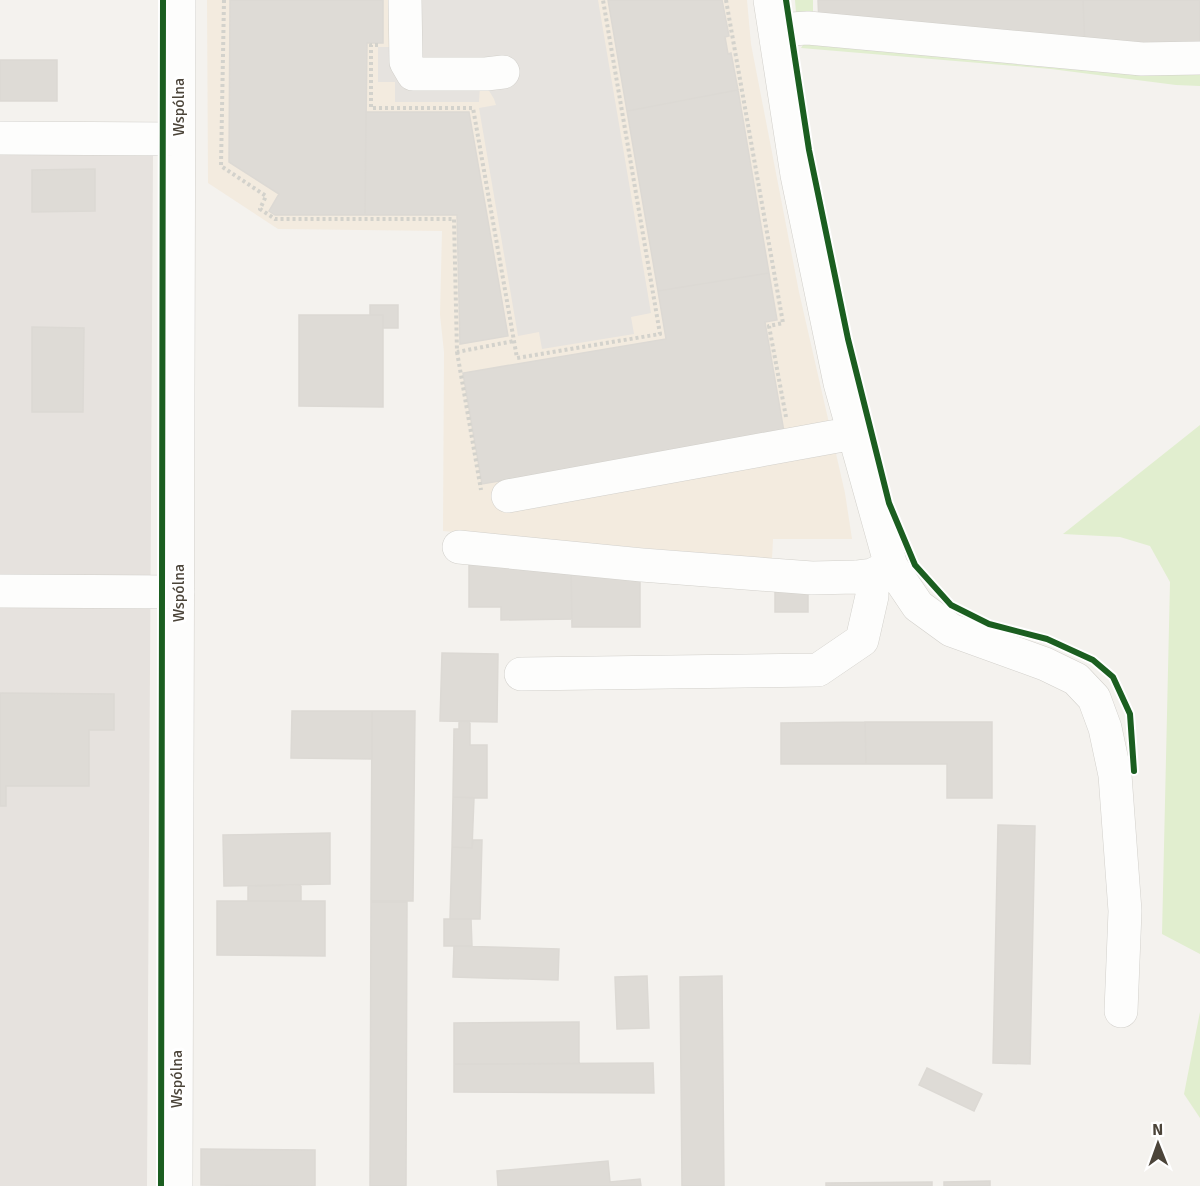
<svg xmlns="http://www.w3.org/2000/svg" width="1200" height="1186" font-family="Signika,sans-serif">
  <rect width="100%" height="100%" fill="#f4f2ee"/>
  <path fill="#f3ebdf" d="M207,0H747L751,44L799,292L845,493L852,539H773L772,559L443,531L444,352L440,315L442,231L278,229L208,183Z"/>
  <path fill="#e6e2de" d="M0,153L153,155L147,1186H0Z"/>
  <path fill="#e1eecf" d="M795,0H813V13H796Z
    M808,43L1200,65V86L1176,85L1051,69L801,48L803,45Z
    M1200,425V954L1162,934L1170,582L1150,546L1120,537L1063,534Z
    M1200,1012V1118L1184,1094Z"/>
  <path fill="#e6e3df" d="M395,0H598L651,313L631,317L634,334L542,349L539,332L518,336L479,108L496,105L494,99L488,89L480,86L479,102H395V82H378V47H395Z"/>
  <path fill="#dedbd6" stroke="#dcd9d4" stroke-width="1.5" d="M230,0H383V43H367L365,215H275L269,211L279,194L229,162Z
    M608,0H722L729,36L725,37L728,54L731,53L738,90L627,111Z
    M818,0H1083L1085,48L819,24Z
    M1083,0H1200V51L1085,48Z
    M0,60H57V101H0Z
    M738,90L769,273L658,291L627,111Z
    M366,112H469L508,336L460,344L457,215H365Z
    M95,169V211L32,212V170Z
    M769,273L777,320L765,322L784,432L482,484L463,373L666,339L658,291Z
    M370,305H398V328H383V315H370Z
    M299,315H383V407L299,406Z
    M32,327L84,328L83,412H32Z
    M469,563L571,567L572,619L501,620V607H469Z
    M640,573V627H572L571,574Z
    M775,586L808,592V612H775Z
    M442,653L498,654L497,722L440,721Z
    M0,693L114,694V730H89V786H6V806H0Z
    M292,711H372V759L291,758Z
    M372,711H415L413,901H371Z
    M459,721H470V745H487V798L453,797L454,729H459Z
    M865,722L866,764H781V723Z
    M865,722H992V798H947V764H866Z
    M453,797L474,798L472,848L452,847Z
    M998,825L1035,826L1030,1064L993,1063Z
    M330,833V884L224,886L223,835Z
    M473,840H482L480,919H450L452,847L472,848Z
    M301,885V901H248V886Z
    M217,901H325V956L217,955Z
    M371,902H407L406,1186H370Z
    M444,919H471L472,946H444Z
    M454,946L559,949L558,980L453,977Z
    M647,976L649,1028L617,1029L615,977Z
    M722,976L724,1186H682L680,977Z
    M579,1022V1064H454V1023Z
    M653,1063L654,1093L454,1092V1064Z
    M927,1068L982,1094L974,1111L919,1085Z
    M201,1149L315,1150V1186L201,1185Z
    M608,1161L610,1182L640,1179L641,1186H498L497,1171Z
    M990,1181V1186H944V1182Z
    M932,1182V1186H826V1183Z"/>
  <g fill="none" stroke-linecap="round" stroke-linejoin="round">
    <defs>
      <path id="minor" d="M405,0L406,62L413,74H486L503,72
        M770,0L797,175L840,383L891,566L918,606L951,630L1045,664L1076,679L1094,698L1105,728L1115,775L1125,911L1121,1011
        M775,33L791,29L808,28L1142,59L1200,58
        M0,138L178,139
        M508,496L854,433
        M459,547L642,565L812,578L856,577L872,575L891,566
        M0,591L178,592
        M521,674L818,670L862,640L872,596V575
        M176,1186L179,0"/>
    </defs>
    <use href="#minor" stroke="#d2d0cb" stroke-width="34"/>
    <path stroke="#d3d2cc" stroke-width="4" stroke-dasharray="3 3" stroke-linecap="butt" d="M224,0L221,166L266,196L260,209L275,219H454L457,352L514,341
      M726,0L783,323L769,326L786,417
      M378,45H371V108H473L517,358L660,334L603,0
      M457,352L481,490"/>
    <use href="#minor" stroke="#fdfdfc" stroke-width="33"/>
    <defs>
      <path id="cycleway" d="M786,0L809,150L848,339L889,503L915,565L951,605L989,624L1047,639L1093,660L1113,677L1130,714L1134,771
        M161,1186L163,0"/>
    </defs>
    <use href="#cycleway" stroke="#fff" stroke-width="10"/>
    <use href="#cycleway" stroke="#1b5e20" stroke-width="6"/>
  </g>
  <g text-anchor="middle" stroke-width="6" stroke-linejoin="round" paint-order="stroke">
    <g font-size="16" fill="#4b4439" stroke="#fff">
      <text transform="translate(178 107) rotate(-90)" y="6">Wspólna</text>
      <text transform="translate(178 593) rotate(-90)" y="6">Wspólna</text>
      <text transform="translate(176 1079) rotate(-90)" y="6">Wspólna</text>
    </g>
  </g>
  <g transform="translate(1158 1144) rotate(359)" stroke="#ffffff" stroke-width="4.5" paint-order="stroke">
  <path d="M0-4.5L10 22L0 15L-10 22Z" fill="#4b4439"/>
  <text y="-9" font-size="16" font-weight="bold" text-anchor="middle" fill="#4b4439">N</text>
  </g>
</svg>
